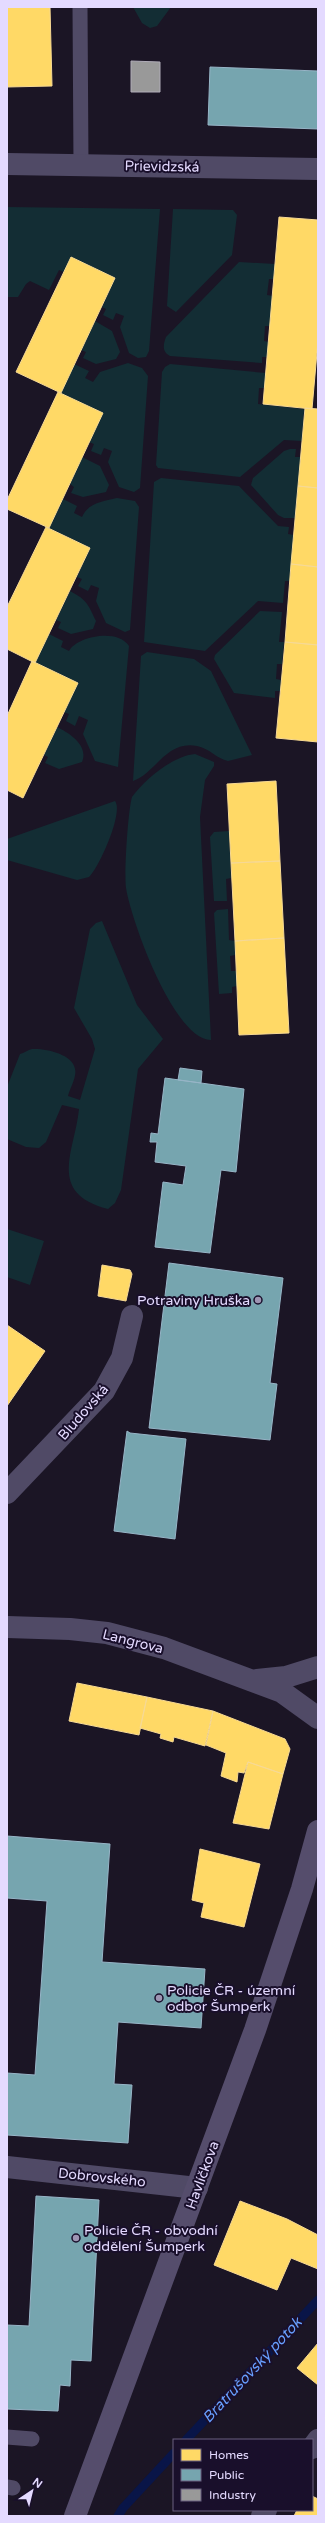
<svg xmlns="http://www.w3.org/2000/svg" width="325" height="2523" font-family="'Varela Round',sans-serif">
  <rect width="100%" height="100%" fill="#1b1525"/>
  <path fill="#132d34" d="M133,7H171L157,26L150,28L142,23Z
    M7,207L160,209L149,351L146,357L138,358L129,353L120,327L124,316L116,313L113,320L103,315L106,309L102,307L115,278L71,258L64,272L59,270L49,290L30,281L26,284L18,297H7Z
    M173,209L233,210L237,215L232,255L176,312L167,306Z
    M239,262L275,264L274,279H269L267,295L273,296L270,326H265L264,341L269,342L267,357H262V363L170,356C162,352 163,345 166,337Z
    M95,321L112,331L120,352L116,359L96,364L83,358L86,352L81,350Z
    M128,363L142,368L148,376L140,488L134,492L119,487L108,462L112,451L104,448L101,455L91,451L94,444L89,442L61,393L74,364L89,371L85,378L93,382L100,372Z
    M170,364L266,373L265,388H259L258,404L304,409L302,441L284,440L240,477L158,468L156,465L162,372L165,367Z
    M290,449H296L295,457H301L295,518H284L278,515L251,485L253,478L284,451Z
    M82,457L100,466L109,485L106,492L83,497L71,493L74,487L70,484Z
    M161,478L239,486L278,526L289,527L288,534L294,535L290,581H285L283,603L258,601L205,651L144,642L154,482Z
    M117,498L135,501L139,507L130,630L125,632L106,623L96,601L99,588L91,585L88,591L78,586L82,579L77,577L90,548L49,528L63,499L77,506L74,513L82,517C89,502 102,502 117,498Z
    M70,591C87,600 88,604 96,621L93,629L71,634L58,628L61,622L56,620Z
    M260,611L282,612L279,642H284L282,664H277L276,679L281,680L280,691H275V698L234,693L214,659L215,655Z
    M49,634L63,641L61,647L69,651C77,636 118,628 129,646L118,767L95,761L83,734L88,720L79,716L75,726L66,721L69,714L64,712L78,683L35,663Z
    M147,652L194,659L211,671L252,755L228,761C217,759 209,748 197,746C166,740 155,774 133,781L141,656Z
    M57,727C69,733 89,745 82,762L59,769L45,763L48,757L44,755Z
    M195,754L214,762V766L205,780L200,817L211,1040C174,1040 131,920 126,888C124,874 128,810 132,797C145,779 173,756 195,754Z
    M115,801C124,812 99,868 89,877L77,880L7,860V839Z
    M229,831L231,878L226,879L227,901H214L210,837L214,832Z
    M228,909L229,940L235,941V955L230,956L231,971H236L237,986L232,987V993L219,994L214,913L217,910Z
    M102,921L137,1005L163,1039L138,1069L121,1190L115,1203L108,1209C46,1193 75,1151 79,1109L62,1105L46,1142L39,1148L26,1147L7,1139V1087L20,1054C24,1053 28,1050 32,1049C45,1048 73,1054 75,1069C77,1077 70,1088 68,1096L80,1100L95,1049L92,1039L74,1008L90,929L96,923Z
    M7,1229L44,1241L30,1285L7,1277Z"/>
  <path fill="#ffd966" stroke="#f7d994" d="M7,7H50L52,86L7,87Z
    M279,217L318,220V341L312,409L263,404Z
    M71,257L115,278L61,393L16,372Z
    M58,392L103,413L49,528L7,509V500Z
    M305,408L318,409V488L298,486Z
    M298,486L318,488V567L291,564Z
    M46,527L90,548L35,663L7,649V607Z
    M291,564L318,567V645L285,642Z
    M285,642L318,645V742L276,738Z
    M32,661L78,683L23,798L7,790V716Z
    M276,781L280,861L231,863L227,784Z
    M280,861L284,938L235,941L231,863Z
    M284,938L289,1033L239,1035L235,941Z
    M102,1265L130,1270L132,1274L126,1301L98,1296Z
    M7,1325L45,1351L7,1406Z
    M77,1683L147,1697L139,1735L69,1721Z
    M147,1697L213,1711L205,1746L174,1737L173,1742L160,1738L161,1734L140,1728Z
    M213,1711L285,1739L290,1749L283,1774L248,1762L244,1773L238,1772L237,1782L221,1776L226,1753L206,1745Z
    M248,1762L283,1774L269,1829L233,1823Z
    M200,1849L260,1864L244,1927L201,1917L204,1903L192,1900Z
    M240,2201L287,2219L318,2235V2269L291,2258L277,2290L214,2265Z
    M318,2343V2385L297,2368Z
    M312,2496L318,2499V2516H294L297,2510H312Z"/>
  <path fill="#76a5af" stroke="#97b5c7" d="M210,67L318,71V129L208,125Z
    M180,1068L202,1071L201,1083L178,1080Z
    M165,1078L244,1089L236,1172L221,1170L210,1253L155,1247L163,1182L183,1185L186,1166L155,1162L157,1142H150L151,1133L158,1134Z
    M169,1263L283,1278L270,1383L277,1384L270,1440L149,1428Z
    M127,1431L130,1433L186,1439L175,1539L114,1531Z
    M7,1836L110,1844L102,1962L205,1969L201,2028L118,2022L114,2084L132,2085L128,2143L7,2135V2073L35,2075L47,1901L7,1898Z
    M36,2196L99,2200L91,2361L71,2360L70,2386L60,2385L58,2411L7,2409V2325L29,2326Z"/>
  <path fill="#999" stroke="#b0acb8" d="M131,61L160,62V92H131Z"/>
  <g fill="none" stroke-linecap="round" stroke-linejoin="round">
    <path stroke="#091548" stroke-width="9" d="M186,2440L318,2300
      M118,2516L123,2508L174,2453"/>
    <path stroke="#504a66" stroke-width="15" d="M80,7L81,165
      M7,2437L32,2439
      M7,2487L13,2488"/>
    <path stroke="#504a66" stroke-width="22" d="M7,164L318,169
      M7,1493L104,1391L122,1358L132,1316
      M7,1627L70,1629L107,1633L164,1648L282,1692L318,1718
      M257,1680L286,1677L318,1667
      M7,2167L197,2188
      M312,2448L318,2440
      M262,2516L266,2510"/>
    <path stroke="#554d6c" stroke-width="22" d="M75,2516L255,2030L302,1889L318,1831"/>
  </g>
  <g fill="#9e95b3" stroke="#190f2b" stroke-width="1.5">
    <circle cx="258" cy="1300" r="4"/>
    <circle cx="159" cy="1998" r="4"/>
    <circle cx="76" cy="2238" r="4"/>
  </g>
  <g text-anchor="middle" stroke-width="4" stroke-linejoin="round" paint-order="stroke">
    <g font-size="14" fill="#e4daff" stroke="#190f2b">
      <text transform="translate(162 166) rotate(1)" y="5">Prievidzská</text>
      <text transform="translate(83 1412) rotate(-49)" y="5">Bludovská</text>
      <text transform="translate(133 1641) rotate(14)" y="5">Langrova</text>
      <text transform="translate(202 2175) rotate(-70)" y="5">Havlíčkova</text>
      <text transform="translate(102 2177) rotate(6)" y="5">Dobrovského</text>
    </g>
    <g font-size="14" fill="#e4daff" stroke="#190f2b" text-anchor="start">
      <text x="250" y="1305" text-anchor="end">Potraviny Hruška</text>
      <text x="167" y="1995">Policie ČR - územní<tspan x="167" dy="16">odbor Šumperk</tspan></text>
      <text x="84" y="2235">Policie ČR - obvodní<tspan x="84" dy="16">oddělení Šumperk</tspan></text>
    </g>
    <g font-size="15" font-style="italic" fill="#689fff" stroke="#190f2b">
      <text transform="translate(252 2370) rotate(-47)" y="5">Bratrušovský potok</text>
    </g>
  </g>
  <rect width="325" height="2523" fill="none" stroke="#e4daff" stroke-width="16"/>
  <rect x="173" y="2439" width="140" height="72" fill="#190f2b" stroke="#6a6080"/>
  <rect x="181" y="2449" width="20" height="12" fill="#ffd966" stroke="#6a6080"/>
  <text x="209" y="2459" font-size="12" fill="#e4daff">Homes</text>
  <rect x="181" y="2469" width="20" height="12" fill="#76a5af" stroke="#6a6080"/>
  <text x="209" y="2479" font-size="12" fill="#e4daff">Public</text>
  <rect x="181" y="2489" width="20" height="12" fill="#999999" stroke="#6a6080"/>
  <text x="209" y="2499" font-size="12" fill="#e4daff">Industry</text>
  <g transform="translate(32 2491) rotate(35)" stroke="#190f2b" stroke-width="3" paint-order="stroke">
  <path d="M0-3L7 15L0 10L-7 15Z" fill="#e4daff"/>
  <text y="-6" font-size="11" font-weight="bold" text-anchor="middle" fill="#e4daff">N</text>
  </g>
</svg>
